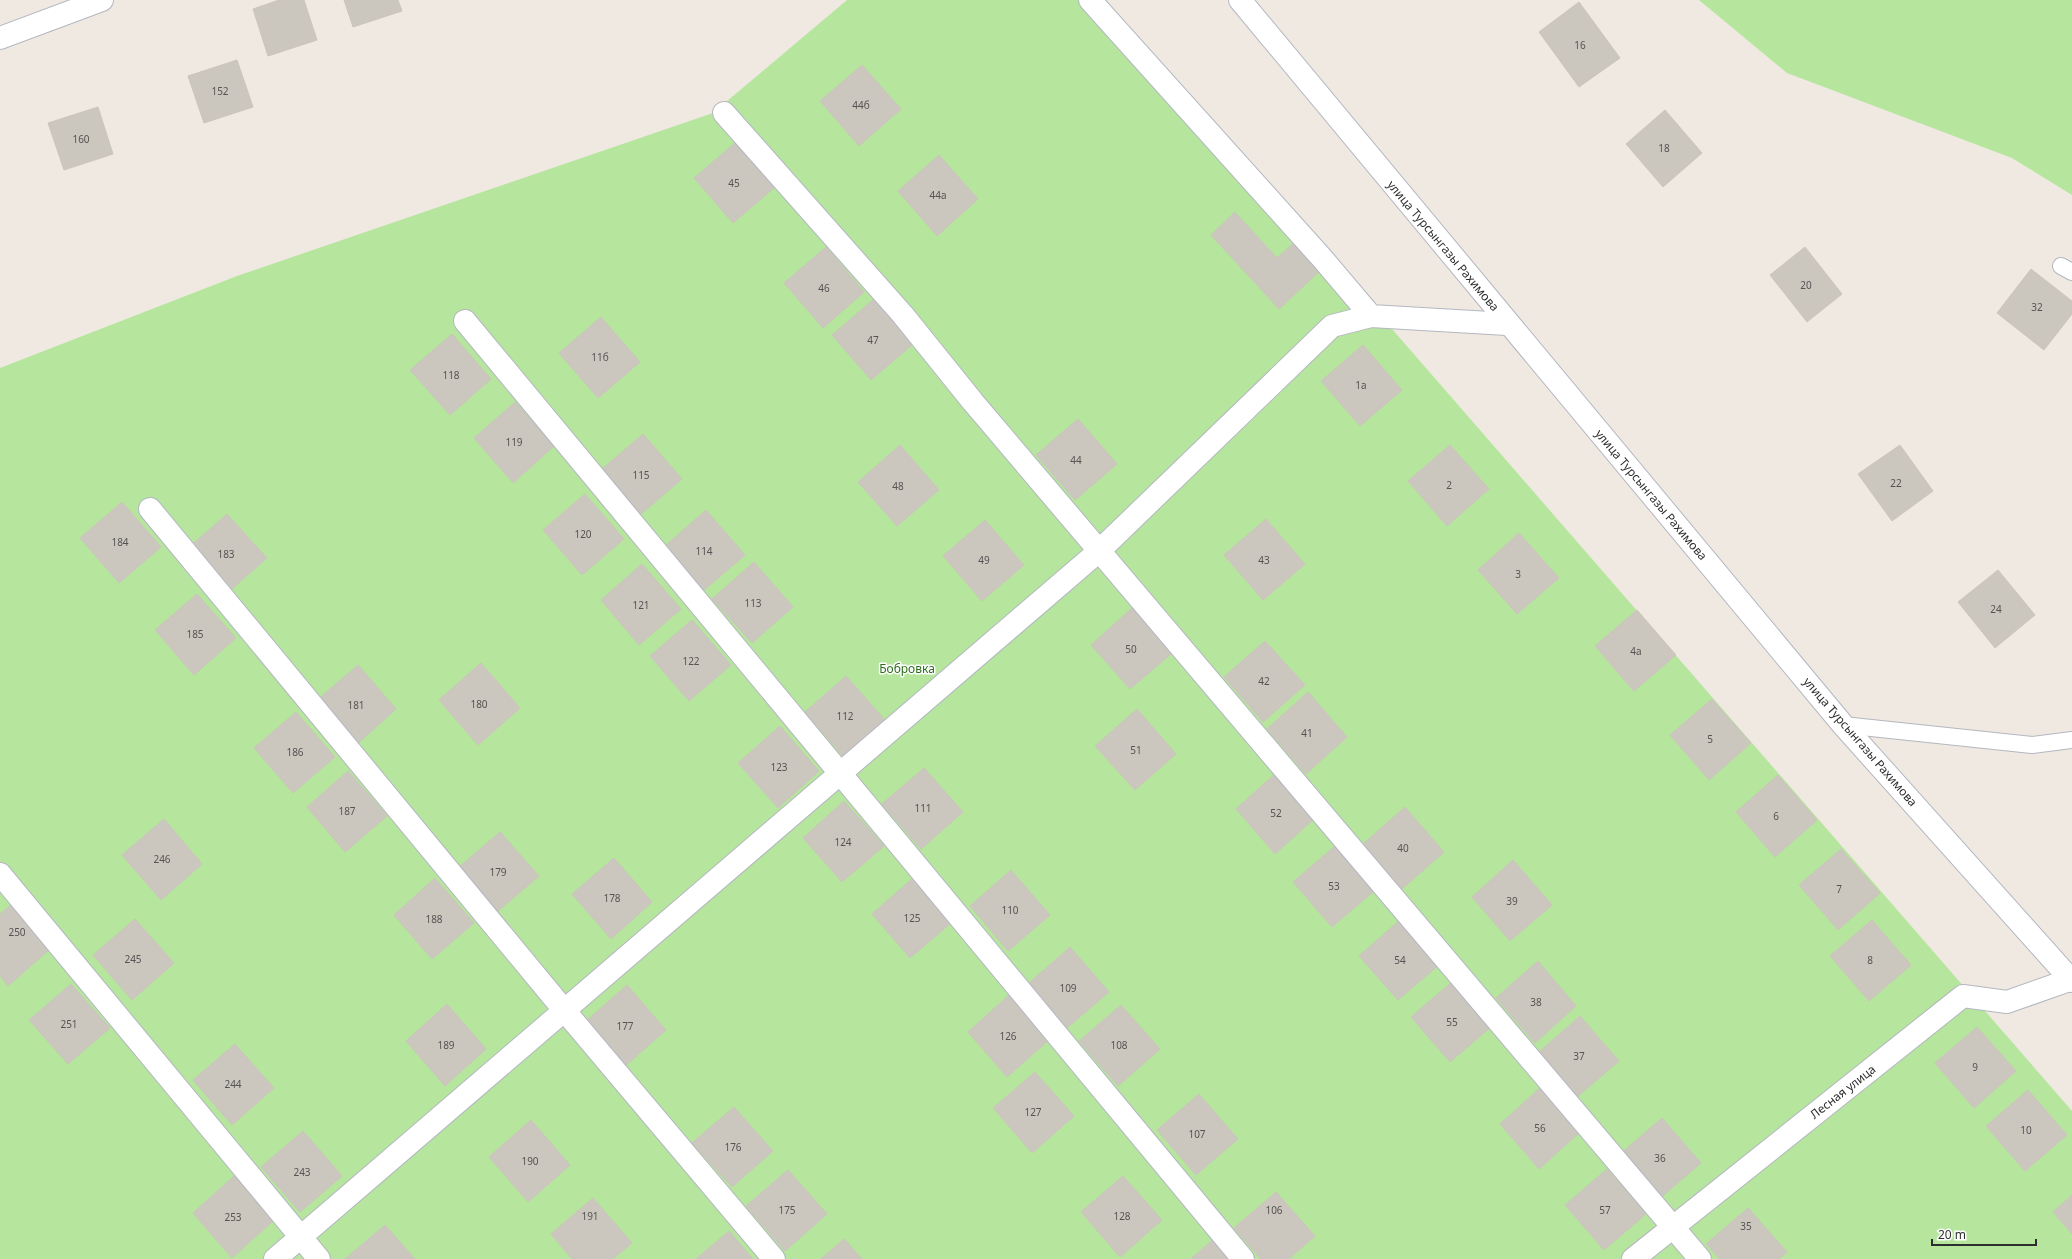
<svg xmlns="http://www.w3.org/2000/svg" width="2072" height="1259" font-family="'Noto Sans',sans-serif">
  <rect width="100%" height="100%" fill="#efe9e1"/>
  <path fill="#b6e59e" d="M847,0H1106L2072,1111V1259H0V368L237,276L713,113Z
    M1699,0H2072V195L2012,158L1787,73Z"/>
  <path fill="#cbc7bf" stroke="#cbc5ba" d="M279,0H304L317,40L268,56L253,9Z
    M344,0H398L402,11L353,27Z
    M1579,2L1620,58L1579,87L1539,32Z
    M237,60L253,107L204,123L188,76Z
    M862,65L901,109L859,146L820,101Z
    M98,107L113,154L64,170L48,123Z
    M1665,110L1702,153L1663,187L1626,144Z
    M736,142L775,187L733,223L694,178Z
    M939,155L978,199L937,236L898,191Z
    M1235,212L1277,258L1298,239L1324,267L1279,309L1211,235Z
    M826,247L864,292L823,328L784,283Z
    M1805,247L1842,294L1807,322L1770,275Z
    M2031,269L2072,301V314L2044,350L1997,313Z
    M874,299L913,344L871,380L832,335Z
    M601,317L640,362L598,398L559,353Z
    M452,334L491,379L450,415L410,370Z
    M1363,345L1402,390L1360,426L1321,381Z
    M515,402L554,446L513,483L474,438Z
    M1078,419L1117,464L1075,500L1036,455Z
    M643,434L682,479L640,515L601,470Z
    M900,445L939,490L897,526L858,482Z
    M1450,445L1489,489L1447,526L1408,481Z
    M1900,445L1933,491L1892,521L1858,474Z
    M585,494L624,539L582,575L543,530Z
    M122,502L161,547L119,583L80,538Z
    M706,510L745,555L703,591L664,547Z
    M227,514L267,558L225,595L186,550Z
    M1266,519L1305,564L1263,600L1224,555Z
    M985,520L1024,565L982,601L943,556Z
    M1519,533L1559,578L1517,614L1478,570Z
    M754,562L793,607L752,643L712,599Z
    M642,564L681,609L639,645L601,600Z
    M1998,570L2035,615L1995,648L1958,602Z
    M197,594L236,638L194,675L155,630Z
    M1132,608L1172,653L1130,689L1091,645Z
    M1637,610L1676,655L1634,691L1595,646Z
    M692,620L731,665L689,701L650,656Z
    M1265,641L1305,685L1263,722L1224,677Z
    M481,663L520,708L478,745L439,700Z
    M358,665L396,709L355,746L316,701Z
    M846,676L885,720L843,756L805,712Z
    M1308,692L1347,737L1306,774L1267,729Z
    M1712,699L1751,743L1709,780L1670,735Z
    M1137,709L1176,754L1135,790L1095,746Z
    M296,712L335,757L293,793L254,748Z
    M780,726L819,771L778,808L738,763Z
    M924,768L963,812L921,849L882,804Z
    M348,771L387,816L345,852L307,807Z
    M1277,772L1316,817L1275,854L1236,809Z
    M1778,775L1817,820L1775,857L1736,812Z
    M844,801L884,846L842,882L803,838Z
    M1405,807L1444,852L1402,889L1363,844Z
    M164,819L202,864L161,900L122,855Z
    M500,832L539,876L497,912L458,868Z
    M1335,846L1374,891L1332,927L1293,882Z
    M1841,849L1880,893L1838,930L1799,885Z
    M614,858L652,902L611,939L572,894Z
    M1513,860L1552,905L1510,941L1472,897Z
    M1011,870L1050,915L1008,951L970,906Z
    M435,878L474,923L432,959L394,915Z
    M913,878L952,922L910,958L872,914Z
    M11,905L50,949L8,986L0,976V914Z
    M135,919L174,963L132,1000L93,955Z
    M1401,919L1440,964L1398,1000L1359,956Z
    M1872,920L1911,965L1869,1001L1830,956Z
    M1070,947L1109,992L1067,1028L1028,984Z
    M1538,961L1576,1006L1535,1043L1496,998Z
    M1453,981L1492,1026L1450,1062L1411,1017Z
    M71,984L110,1028L68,1064L29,1020Z
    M627,985L666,1030L624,1067L585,1022Z
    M1009,995L1049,1040L1007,1077L968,1032Z
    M447,1004L486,1049L445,1086L406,1041Z
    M1121,1005L1160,1049L1118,1086L1079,1041Z
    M1580,1016L1619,1061L1577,1097L1539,1052Z
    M1977,1027L2016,1071L1974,1108L1935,1063Z
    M235,1044L274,1088L232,1125L193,1080Z
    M1035,1072L1074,1116L1032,1153L993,1108Z
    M1541,1087L1580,1132L1539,1169L1500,1124Z
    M2028,1090L2067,1135L2025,1171L1986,1126Z
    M1199,1094L1238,1139L1196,1175L1157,1130Z
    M734,1107L773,1151L732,1187L692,1143Z
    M1662,1118L1701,1163L1659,1199L1620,1154Z
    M531,1120L570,1165L528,1202L489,1157Z
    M303,1131L342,1176L300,1212L261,1167Z
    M1607,1169L1646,1214L1604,1250L1565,1205Z
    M788,1170L827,1214L785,1251L746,1206Z
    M234,1176L273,1221L232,1258L193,1213Z
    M1123,1176L1162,1220L1120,1257L1081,1212Z
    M1276,1192L1315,1236L1289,1259H1261L1234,1228Z
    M2072,1195V1234L2053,1212Z
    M593,1198L632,1243L613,1259H572L551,1234Z
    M1748,1208L1787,1252L1779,1259H1720L1706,1244Z
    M385,1225L415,1259H345Z
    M729,1231L753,1259H696Z
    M1216,1237L1235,1259H1191Z
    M844,1239L862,1259H821Z"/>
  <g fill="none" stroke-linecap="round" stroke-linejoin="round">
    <defs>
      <path id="lane" d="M2061,266L2072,272
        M1843,725L2032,745L2072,740"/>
      <path id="street" d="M1090,0L1321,257L1371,316
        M0,38L102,0
        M724,113L903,315L973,402L1700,1259
        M465,321L1243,1259
        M150,509L564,1010L774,1259
        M0,874L319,1259
        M275,1259L1099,551L1332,326L1371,316L1507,324
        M1633,1259L1963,996L2007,1002L2072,979"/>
      <path id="secondary" d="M1240,0L1843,725L2072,981"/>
    </defs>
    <use href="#lane" stroke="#b4b7c1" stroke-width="18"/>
    <use href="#street" stroke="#b4b7c1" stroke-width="24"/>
    <use href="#secondary" stroke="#b4b7c1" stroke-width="24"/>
    <use href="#lane" stroke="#fff" stroke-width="16"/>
    <use href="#street" stroke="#fff" stroke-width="22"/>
    <use href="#secondary" stroke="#fff" stroke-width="22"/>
  </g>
  <g text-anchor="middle" stroke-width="3" stroke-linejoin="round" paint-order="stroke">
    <g font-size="10" fill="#555452">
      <text x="1580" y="49">16</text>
      <text x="220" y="95">152</text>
      <text x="861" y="109">44б</text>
      <text x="81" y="143">160</text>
      <text x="1664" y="152">18</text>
      <text x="734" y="187">45</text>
      <text x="938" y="199">44а</text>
      <text x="1806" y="289">20</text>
      <text x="824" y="292">46</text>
      <text x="2037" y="311">32</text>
      <text x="873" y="344">47</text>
      <text x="600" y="361">11б</text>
      <text x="451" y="379">118</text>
      <text x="1361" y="389">1а</text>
      <text x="514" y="446">119</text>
      <text x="1076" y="464">44</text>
      <text x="641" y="479">115</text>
      <text x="1896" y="487">22</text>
      <text x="1449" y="489">2</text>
      <text x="898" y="490">48</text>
      <text x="583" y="538">120</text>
      <text x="120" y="546">184</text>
      <text x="704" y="555">114</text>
      <text x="226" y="558">183</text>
      <text x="984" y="564">49</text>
      <text x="1264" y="564">43</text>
      <text x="1518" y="578">3</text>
      <text x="753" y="607">113</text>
      <text x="641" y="609">121</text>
      <text x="1996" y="613">24</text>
      <text x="195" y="638">185</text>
      <text x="1131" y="653">50</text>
      <text x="1636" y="655">4а</text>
      <text x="691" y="665">122</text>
      <text x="1264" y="685">42</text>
      <text x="479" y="708">180</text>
      <text x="356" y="709">181</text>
      <text x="845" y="720">112</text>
      <text x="1307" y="737">41</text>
      <text x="1710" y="743">5</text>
      <text x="1136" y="754">51</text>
      <text x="295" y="756">186</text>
      <text x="779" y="771">123</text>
      <text x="923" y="812">111</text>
      <text x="347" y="815">187</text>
      <text x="1276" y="817">52</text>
      <text x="1776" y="820">6</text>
      <text x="843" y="846">124</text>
      <text x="1403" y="852">40</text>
      <text x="162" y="863">246</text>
      <text x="498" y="876">179</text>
      <text x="1334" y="890">53</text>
      <text x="1839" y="893">7</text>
      <text x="612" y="902">178</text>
      <text x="1512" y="905">39</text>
      <text x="1010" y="914">110</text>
      <text x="912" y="922">125</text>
      <text x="434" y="923">188</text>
      <text x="17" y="936">250</text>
      <text x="133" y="963">245</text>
      <text x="1400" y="964">54</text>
      <text x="1870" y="964">8</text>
      <text x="1068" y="992">109</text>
      <text x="1536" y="1006">38</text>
      <text x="1452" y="1026">55</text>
      <text x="69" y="1028">251</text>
      <text x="625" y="1030">177</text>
      <text x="1008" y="1040">126</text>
      <text x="446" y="1049">189</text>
      <text x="1119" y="1049">108</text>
      <text x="1579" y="1060">37</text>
      <text x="1975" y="1071">9</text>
      <text x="233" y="1088">244</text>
      <text x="1033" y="1116">127</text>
      <text x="1540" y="1132">56</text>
      <text x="2026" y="1134">10</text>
      <text x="1197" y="1138">107</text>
      <text x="733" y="1151">176</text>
      <text x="1660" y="1162">36</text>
      <text x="530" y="1165">190</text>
      <text x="302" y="1176">243</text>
      <text x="787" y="1214">175</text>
      <text x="1274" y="1214">106</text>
      <text x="1605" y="1214">57</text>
      <text x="590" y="1220">191</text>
      <text x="1122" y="1220">128</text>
      <text x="233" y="1221">253</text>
      <text x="1746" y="1230">35</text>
    </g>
    <g font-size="12" fill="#2e2e2e" stroke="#fff">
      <text transform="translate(1443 246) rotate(50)" y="4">улица Турсынгазы Рахимова</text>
      <text transform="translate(1651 495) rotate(50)" y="4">улица Турсынгазы Рахимова</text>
      <text transform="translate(1860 742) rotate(49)" y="4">улица Турсынгазы Рахимова</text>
      <text transform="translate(1843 1092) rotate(-38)" y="4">Лесная улица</text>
    </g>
    <g font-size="12" fill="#2c6e1b" stroke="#fff">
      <text x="907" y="673">Бобровка</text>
    </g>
  </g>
  <path d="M1932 1239v6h104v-6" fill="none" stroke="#2e2e2e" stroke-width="2"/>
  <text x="1938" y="1239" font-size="12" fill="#2e2e2e" stroke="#ffffff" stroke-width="3" paint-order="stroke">20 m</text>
</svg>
